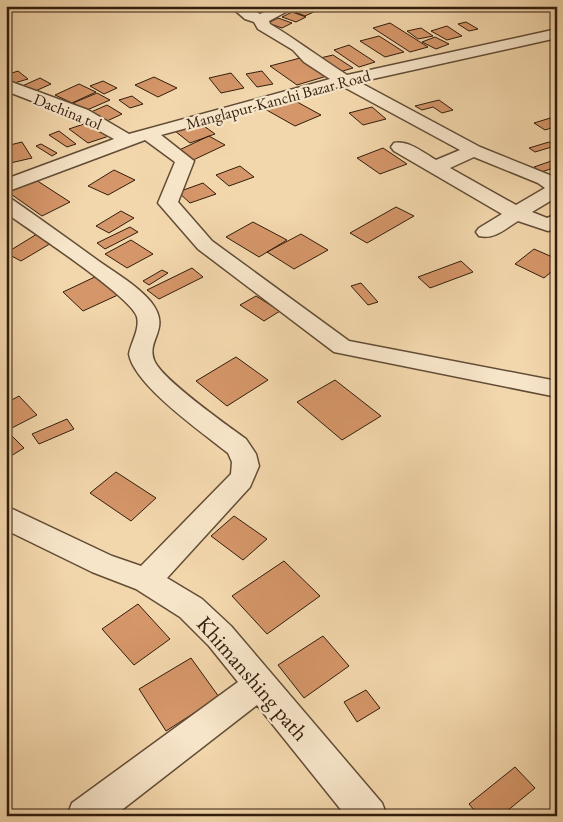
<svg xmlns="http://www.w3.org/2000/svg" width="563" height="822" font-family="'EB Garamond',serif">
  <rect width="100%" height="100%" fill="#f3d7ac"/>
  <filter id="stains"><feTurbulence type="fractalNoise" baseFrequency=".004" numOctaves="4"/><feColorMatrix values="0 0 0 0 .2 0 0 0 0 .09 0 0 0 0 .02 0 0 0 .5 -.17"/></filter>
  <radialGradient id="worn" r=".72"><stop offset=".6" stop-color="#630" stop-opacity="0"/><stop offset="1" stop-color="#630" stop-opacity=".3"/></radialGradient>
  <path fill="#d59669" stroke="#311d0d" d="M295,6H308L318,10L305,16L288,9Z
    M292,12L306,17L296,22L282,17Z
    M278,18L292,23L282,28L268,23Z
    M466,22L478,29L469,31L458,24Z
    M390,23L428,47L410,52L373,28Z
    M447,26L462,36L447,40L431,31Z
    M421,28L433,36L418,39L407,31Z
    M379,36L404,52L385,57L360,41Z
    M435,37L449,44L436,49L422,42Z
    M349,45L375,62L359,67L334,50Z
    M333,55L353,68L336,73L316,59Z
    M300,58L327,76L297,85L270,66Z
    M18,71L28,79L11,84L6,80V75Z
    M262,71L273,84L257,87L246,74Z
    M231,73L244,88L221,93L209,78Z
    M154,77L177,88L158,97L135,85Z
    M40,78L51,84L31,93L20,87Z
    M103,81L117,88L104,94L90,86Z
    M79,84L96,92L72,103L55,95Z
    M97,93L110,100L87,110L73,103Z
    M132,96L143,104L130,108L119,100Z
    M288,97L321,115L295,126L263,108Z
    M439,100L453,110L442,113L433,107L422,110L415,106Z
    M107,105L122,114L107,121L91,112Z
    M372,107L386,119L363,125L349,113Z
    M557,116V126L545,130L534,123Z
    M90,122L109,136L88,143L69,129Z
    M200,123L215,134L190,143L175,131Z
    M59,131L76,144L67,147L49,135Z
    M209,136L225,145L191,161L175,152Z
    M22,142L32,158L6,164V146Z
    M549,142L555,146L535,152L529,148Z
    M41,144L57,153L52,156L36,146Z
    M383,148L407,164L380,174L357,158Z
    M557,159V167L541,172L534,167Z
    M240,166L254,177L229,186L216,175Z
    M114,170L135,180L108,195L88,186Z
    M36,180L70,202L42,216L8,192Z
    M203,183L216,194L190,203L178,192Z
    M396,207L414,216L367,243L350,233Z
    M121,211L134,218L109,233L96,226Z
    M253,222L287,240L259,257L226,237Z
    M130,227L138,232L105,249L97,243Z
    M37,234L53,242L21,261L6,253Z
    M301,234L328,250L294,269L267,252Z
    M131,240L153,254L127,268L105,254Z
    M534,249L557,259V267L544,278L515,264Z
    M461,261L473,272L430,288L418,277Z
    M192,268L203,277L159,299L147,290Z
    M162,270L168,273L149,285L143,281Z
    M99,275L120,294L83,311L63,292Z
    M361,283L378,302L368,305L351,286Z
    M256,296L280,311L264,321L240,305Z
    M236,357L268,380L227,406L196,381Z
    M335,380L381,416L342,440L297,402Z
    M19,396L37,415L6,431V403Z
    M67,419L74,429L39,444L32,434Z
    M8,432L24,448L6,459V434Z
    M116,472L156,498L131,521L90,493Z
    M234,516L267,539L243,560L211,536Z
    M284,561L320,596L267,634L232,596Z
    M138,604L170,639L134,665L102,629Z
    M323,636L349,666L304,698L278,665Z
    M191,658L219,697L166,731L139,689Z
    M366,690L380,708L357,722L344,702Z
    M515,767L535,788L501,816H479L469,804Z"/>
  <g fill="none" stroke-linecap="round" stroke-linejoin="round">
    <defs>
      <path id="minor" d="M230,6H246L260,14L278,6H297L269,21L270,24C297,40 320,58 347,75L557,29V38L359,82L480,147L557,178V197L532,212L547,218L557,214L555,229L548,231L518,221C506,228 494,240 479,236L476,232L479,228L502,214L394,151L391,147L394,143C408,140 424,153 436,160L460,150L342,86L161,135L194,161L178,202L212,241L349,341L557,381V397L334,352L198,249L158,203L175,162L145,140L6,192V179L114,139L76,118L6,91V80L88,110L129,134L330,79L304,62L293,50L258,29L254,22L245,19ZM474,157L538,183L545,188L516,205L450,168Z
        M6,198L13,200C42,220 71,241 100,262C117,274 138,286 151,302C172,329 146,339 154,360C161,379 227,425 246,439L256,454L259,466L250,487L167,578L202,599L231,626L382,803L387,816H346L257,705L114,816H67L72,803L238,682L209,646L180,617L136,589L92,572L6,530V506L112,556L141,566L231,474L232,462L228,453C203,433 134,385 129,354C131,342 140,330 137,317C132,297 28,229 6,213Z"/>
    </defs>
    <use href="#minor" stroke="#624c35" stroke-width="3"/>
    <use href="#minor" fill="#f7e5c9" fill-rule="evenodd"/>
  </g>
  <g text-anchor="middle" stroke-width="4.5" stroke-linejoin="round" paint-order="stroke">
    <g font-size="16" fill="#311d0d" stroke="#f7e5c9">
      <text transform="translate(278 99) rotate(-15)" y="6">Manglapur-Kanchi Bazar Road</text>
      <text transform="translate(68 111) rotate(22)" y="6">Dachina tol</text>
    </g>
    <g font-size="22" fill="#311d0d" stroke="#f7e5c9">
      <text transform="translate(253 678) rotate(49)" y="8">Khimanshing path</text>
    </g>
  </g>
  <rect width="563" height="822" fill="none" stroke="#f3d7ac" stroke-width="25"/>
  <rect x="8" y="8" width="548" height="807" fill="none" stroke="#311d0d" stroke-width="2.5"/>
  <rect x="12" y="12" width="538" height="797" fill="none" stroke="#311d0d"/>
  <rect width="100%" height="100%" filter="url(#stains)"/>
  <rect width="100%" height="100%" fill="url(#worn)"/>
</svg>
